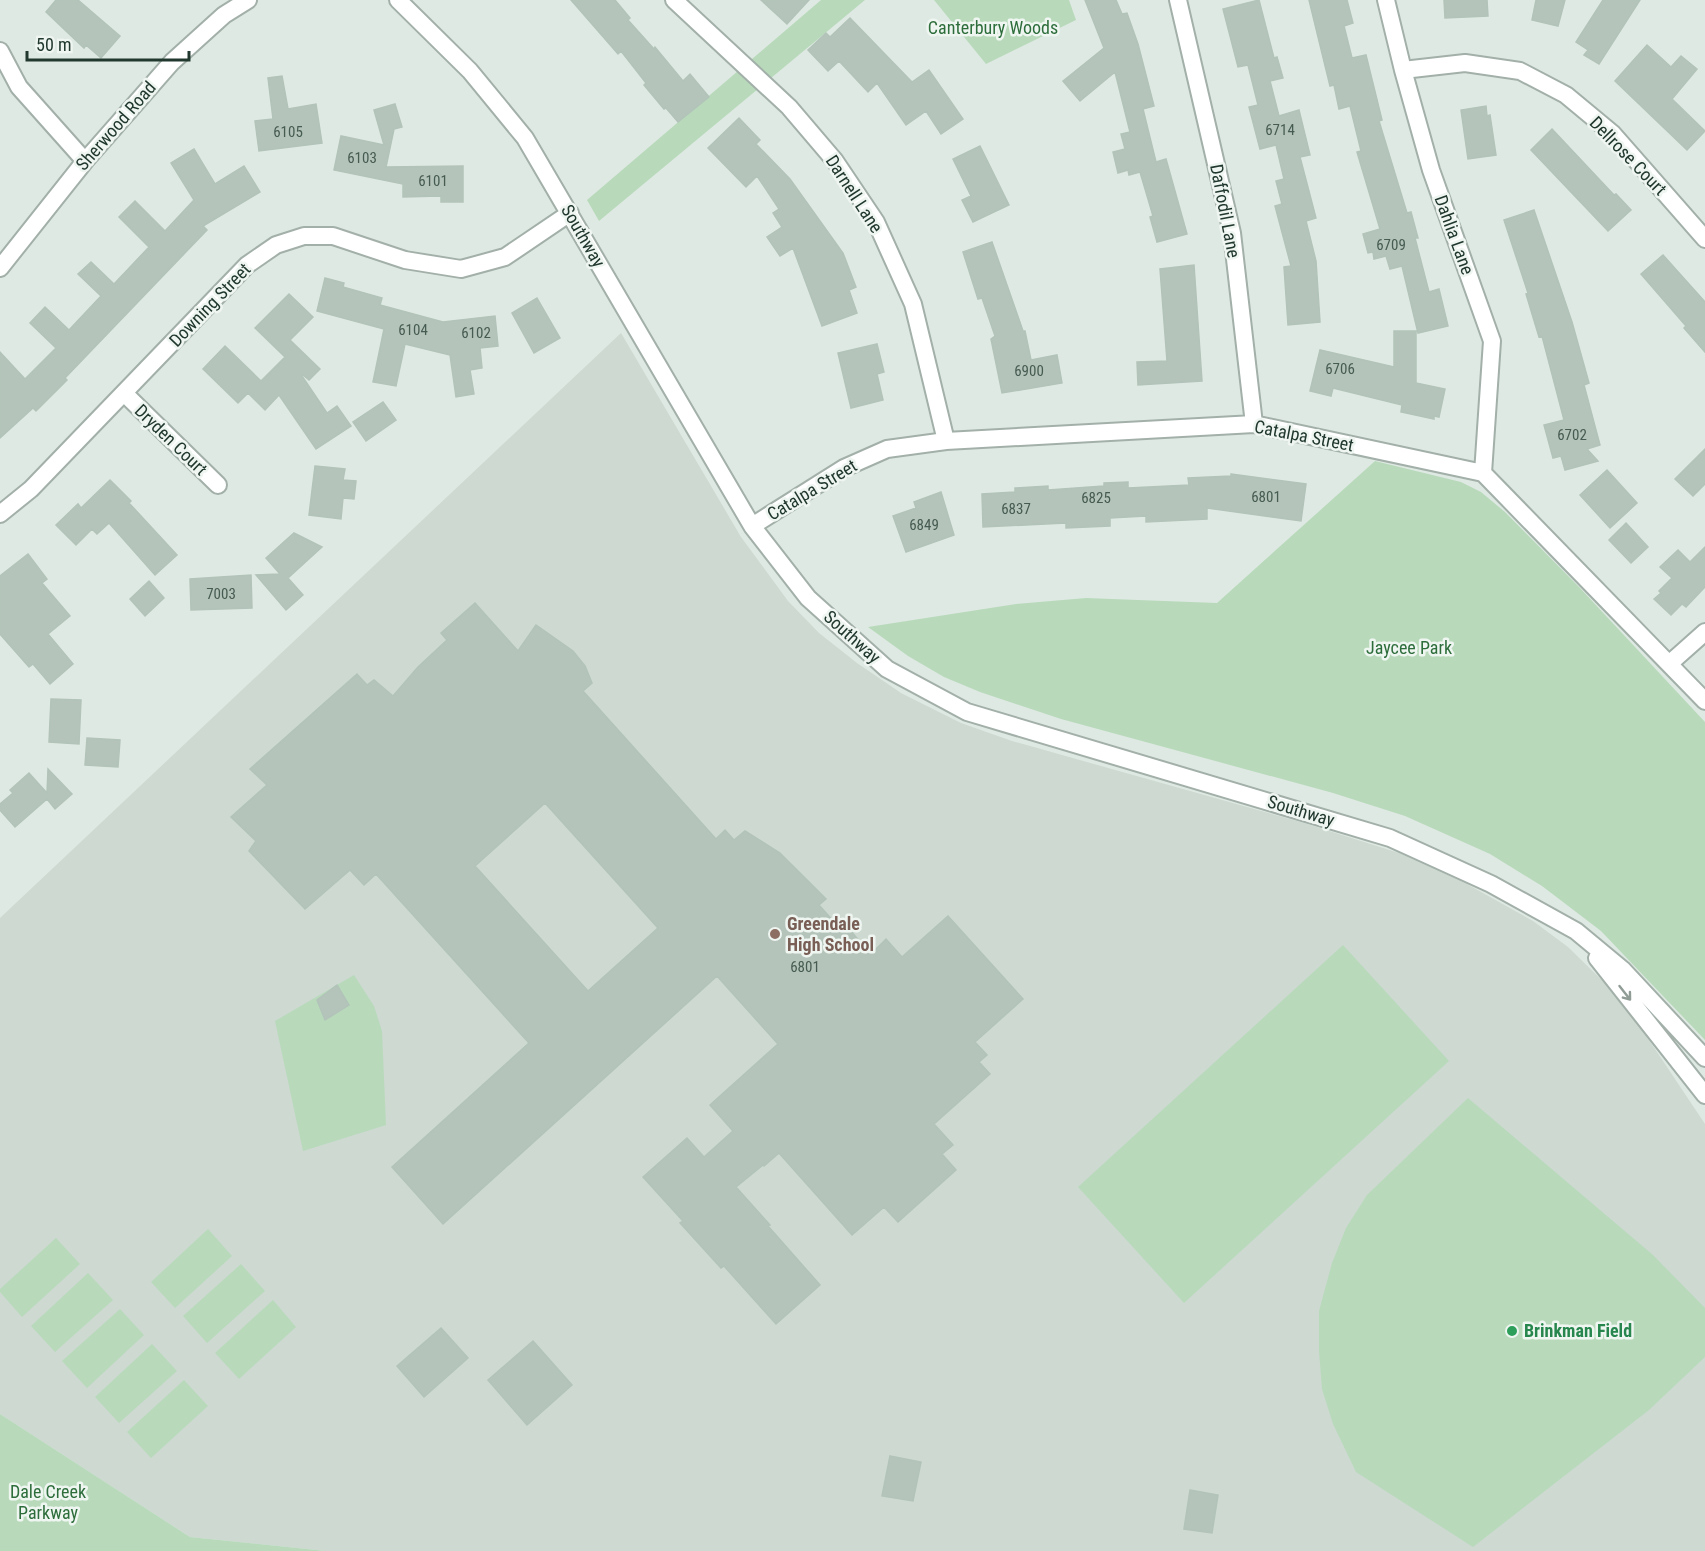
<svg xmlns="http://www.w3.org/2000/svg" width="1705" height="1551" font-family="'Roboto Condensed',sans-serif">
  <rect width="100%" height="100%" fill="#dfe9e3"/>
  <path fill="#cdd9d1" d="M621,333L741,537L788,601L819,633L857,663L901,693L961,723L1012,741L1304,823L1399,853L1465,883L1533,921L1568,947L1615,993L1635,1019L1705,1124V1551H326L190,1537L0,1414V918Z"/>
  <path fill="#b8dabb" d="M821,0H865L599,221L587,200Z
    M934,0H1069L1076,20L986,64Z
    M1375,461L1461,482L1481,492L1505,512L1580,588L1705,722V1040L1601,931L1542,886L1490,854L1405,816L1333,793L1061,719L980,692L944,677L908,656L868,627L1016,604L1086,598L1217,603Z
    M1343,945L1449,1061L1184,1303L1078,1187Z
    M354,975L374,1006L382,1031L386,1125L303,1151L275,1021Z
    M1468,1098L1653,1255L1705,1308V1357L1649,1410L1473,1547L1356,1472L1333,1424L1322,1389L1319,1351V1311L1332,1263L1346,1228L1367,1195Z
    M208,1229L232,1256L175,1308L151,1282Z
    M56,1238L80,1264L22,1317L0,1292V1289Z
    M241,1264L265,1291L207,1343L183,1316Z
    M88,1273L113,1300L55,1352L31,1326Z
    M273,1300L296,1327L239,1379L215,1353Z
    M120,1309L144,1335L87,1388L62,1361Z
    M152,1344L177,1371L119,1423L95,1397Z
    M184,1380L208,1406L151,1458L127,1432Z
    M0,1414L190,1537L326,1551H0Z"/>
  <path fill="#b4c4bb" stroke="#b2c3b9" stroke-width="1.5" fill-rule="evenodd" d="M56,0H78L120,36L101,58L86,45L84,48L46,12Z
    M571,0H615L630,18L628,20L654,49L655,47L683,81L690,74L709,97L678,122L666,108L664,109L644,85L646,83L621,51L618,54Z
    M761,0H809L787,24Z
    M1085,0H1116L1122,14L1127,13L1138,44L1154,106L1143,109L1156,162L1166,159L1187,234L1157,242L1150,217L1153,216L1140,172L1129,175L1128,170L1118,173L1113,152L1125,149L1121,134L1130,132L1115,72L1080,101L1063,81L1104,48Z
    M1259,0L1274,58L1277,57L1283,78L1270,81L1279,116L1299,110L1310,155L1300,157L1316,218L1306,221L1316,261L1320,322L1288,325L1284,267L1291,266L1275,206L1282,204L1276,181L1284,179L1276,145L1260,149L1249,107L1258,105L1248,65L1238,67L1223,9Z
    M1309,0H1347L1353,23L1344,26L1352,58L1366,55L1382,120L1379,121L1407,213L1411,212L1418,238H1415L1429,292L1439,289L1448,326L1418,333L1402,266L1390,269L1386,256L1374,259L1373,252L1368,253L1363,234L1380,229L1357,152L1361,151L1350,106L1339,109L1334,85L1330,86Z
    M1444,0H1487L1488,16L1445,18Z
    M1536,0H1565L1558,26L1532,20Z
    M1603,0H1640L1599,64L1584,55L1588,50L1576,42Z
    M850,18L912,82L929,70L963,119L941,134L926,111L906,125L877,83L868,92L839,61L828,71L808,50L826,33L830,37Z
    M1647,45L1671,67L1681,56L1697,69L1672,99L1705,131L1687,150L1615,81Z
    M282,76L288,109L316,104L322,143L259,151L255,121L273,119L268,78Z
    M395,104L402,127L394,129L386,167L463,166V202H441V196L403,197V184L334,170L341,136L384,145L374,110Z
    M1486,106L1487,116L1490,115L1496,155L1468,159L1461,110Z
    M739,118L760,140L756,144L790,179L843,253L856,287L849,290L857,313L822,326L793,248L780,256L767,237L782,227L773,213L779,209L757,176L746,187L708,148Z
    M1552,129L1614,195L1616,194L1631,210L1608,231L1531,150Z
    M980,146L1009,205L973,222L962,200L971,196L953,159Z
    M194,149L215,184L244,166L260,192L203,226L207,230L65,378L67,380L36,411L33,408L0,438V352L25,379L56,348L30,323L45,307L69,330L101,296L78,274L91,262L114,284L149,247L119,217L135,201L165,231L194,200L171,163Z
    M1534,210L1572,322L1589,383L1584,385L1600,445L1587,449L1598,461L1565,470L1561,456L1553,458L1544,425L1564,420L1542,336L1539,337L1526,294L1528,293L1504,220Z
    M992,242L1023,331H1025L1031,360L1057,355L1062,383L1002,393L991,339L995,336L982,298L978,299L963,252Z
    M1663,255L1705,302V352L1684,328L1686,326L1641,274Z
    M1194,265L1202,381L1138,385L1137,362L1167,361L1160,269Z
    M325,278L344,283L343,287L382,298L380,305L443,322L495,316L498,346L480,348L482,368L470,370L474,394L456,397L450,355L405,344L396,386L373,382L384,329L317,311Z
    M289,294L313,317L290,340L320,369L309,380L303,375L302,376L327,413L337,406L351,426L316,449L279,395L265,410L248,393L238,403L203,369L225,346L261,381L285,357L255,328Z
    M537,298L560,338L534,353L512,313Z
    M1394,331H1416V383L1445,389L1439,417L1434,416V419L1401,412L1402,405L1333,388L1331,396L1310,391L1320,350L1394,367Z
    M877,344L884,372L877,374L883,400L851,408L838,353Z
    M383,402L396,420L366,441L353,422Z
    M1705,449V484L1693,496L1675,479Z
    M315,466L345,469L343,480L356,481L354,499L343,498L341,519L309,515Z
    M1607,470L1637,503L1610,528L1580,495Z
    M1231,474L1306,484L1301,521L1207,508V519L1146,522V516L1110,518V526L1066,528V523L983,527L982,494L1015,492V488L1048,486V490L1104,486V483L1128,482V488L1189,485L1188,478L1231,476Z
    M110,480L131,501L129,503L177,555L155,575L109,523L97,534L92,529L76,545L56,525L78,504L81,508Z
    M941,492L954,535L906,552L893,516L916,508L914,502Z
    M1626,523L1648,547L1631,563L1609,540Z
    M294,533L322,547L288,578L303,595L286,610L256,575L280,574L266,558Z
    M1705,547V587L1686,607L1682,604L1671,615L1654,599L1661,593L1659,591L1672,578L1660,567L1678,550L1690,562Z
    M28,554L47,579L42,583L70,616L48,634L73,664L50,684L33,664L29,667L0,634V576Z
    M251,575L252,608L191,610L190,579Z
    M149,581L164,598L145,616L130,599Z
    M475,603L518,651L536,625L573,651L585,666L592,683L583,691L716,839L725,830L734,840L745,831L780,853L826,899L819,905L843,932L848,928L871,954L886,939L902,957L948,916L1023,999L975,1042L987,1055L979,1062L990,1074L934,1124L953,1145L942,1154L956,1170L898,1222L884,1207L852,1235L779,1153L764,1166L763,1165L736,1187L770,1225L768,1226L820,1285L776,1324L724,1266L721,1268L680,1223L683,1221L643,1177L687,1138L704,1157L733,1131L710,1105L778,1044L717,976L443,1224L392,1167L529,1043L376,874L364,885L350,870L305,909L249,851L256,841L231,817L267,785L250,769L357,674L367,685L374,680L393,696L418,667L447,640L441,633ZM545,803L658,928L588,991L475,866Z
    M51,699L81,700L79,744L49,742Z
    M87,738L120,740L118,767L85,765Z
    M48,769L72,794L55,809L47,799L15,827L0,810V804L13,793L10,790L29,773L47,793Z
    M337,985L349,1005L325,1020L317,1000Z
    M441,1328L468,1358L424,1397L397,1366Z
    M533,1341L572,1385L527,1425L488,1380Z
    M890,1456L921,1462L913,1501L882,1496Z
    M1190,1490L1218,1495L1212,1533L1184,1529Z"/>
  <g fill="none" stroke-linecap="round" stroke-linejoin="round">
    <defs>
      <path id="minor" d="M398,0L470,71L525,138L752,526L808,598L887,669L967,712L1390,838L1491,884L1576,931L1623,970L1705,1058
        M674,0L789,107L835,161L876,222L913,304L946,441
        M1178,0L1232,233L1254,424
        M1386,0L1403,70L1431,170L1492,341L1483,473
        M0,51L19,87L85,161
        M1403,70L1465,63L1520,71L1566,95L1613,134L1705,239
        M0,268L85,161L172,62L224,15L248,0
        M125,394L218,485
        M0,514L31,489L247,265L276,245L304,236H333L405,260L461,269L505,257L570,213
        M752,526L844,468L887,449L946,441L1254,424L1483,473L1705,701
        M1669,664L1705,632
        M1597,958L1705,1095"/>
    </defs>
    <use href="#minor" stroke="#a2b0a9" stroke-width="20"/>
    <use href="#minor" stroke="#fff" stroke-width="16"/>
  </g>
  <defs><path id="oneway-shaft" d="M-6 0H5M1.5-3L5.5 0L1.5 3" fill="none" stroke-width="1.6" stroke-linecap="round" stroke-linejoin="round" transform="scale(1.5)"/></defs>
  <use stroke="#909c96" href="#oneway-shaft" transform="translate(1625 993) rotate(52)"/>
  <circle fill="#8d6e63" stroke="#eff6f1" stroke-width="2" cx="775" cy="934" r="6"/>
  <circle fill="#2e9e5b" stroke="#eff6f1" stroke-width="2" cx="1512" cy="1331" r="6"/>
  <g text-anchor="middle" stroke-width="5" stroke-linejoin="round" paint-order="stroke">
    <g font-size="15" fill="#465b51">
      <text x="1280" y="135">6714</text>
      <text x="288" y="137">6105</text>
      <text x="362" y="163">6103</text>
      <text x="433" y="186">6101</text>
      <text x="1391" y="250">6709</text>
      <text x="413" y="335">6104</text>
      <text x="476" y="338">6102</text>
      <text x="1340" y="374">6706</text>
      <text x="1029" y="376">6900</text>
      <text x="1572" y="440">6702</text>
      <text x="1266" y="502">6801</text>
      <text x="1096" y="503">6825</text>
      <text x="1016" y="514">6837</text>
      <text x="924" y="530">6849</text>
      <text x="221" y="599">7003</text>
      <text x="805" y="972">6801</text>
    </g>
    <g font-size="18" fill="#2d6d3b" stroke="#eff6f1">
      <text x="993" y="34">Canterbury Woods</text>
      <text x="1409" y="654">Jaycee Park</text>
      <text x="48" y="1498">Dale Creek<tspan x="48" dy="21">Parkway</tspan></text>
    </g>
    <g font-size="18" fill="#21382e" stroke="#eff6f1">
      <text transform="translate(116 126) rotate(-49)" y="6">Sherwood Road</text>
      <text transform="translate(1628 156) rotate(46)" y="6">Dellrose Court</text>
      <text transform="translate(854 194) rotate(57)" y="6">Darnell Lane</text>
      <text transform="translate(1225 211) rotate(79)" y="6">Daffodil Lane</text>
      <text transform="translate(1454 235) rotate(70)" y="6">Dahlia Lane</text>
      <text transform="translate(583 236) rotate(60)" y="6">Southway</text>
      <text transform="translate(210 305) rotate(-46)" y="6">Downing Street</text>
      <text transform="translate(1304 436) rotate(11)" y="6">Catalpa Street</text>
      <text transform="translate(171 440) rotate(44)" y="6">Dryden Court</text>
      <text transform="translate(812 490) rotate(-31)" y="6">Catalpa Street</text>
      <text transform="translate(852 637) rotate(42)" y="6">Southway</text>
      <text transform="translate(1301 811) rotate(17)" y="6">Southway</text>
    </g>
    <g font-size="18" font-weight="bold" fill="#785e54" stroke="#eff6f1" text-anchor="start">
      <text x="787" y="930">Greendale<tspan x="787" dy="21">High School</tspan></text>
    </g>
    <g font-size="18" font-weight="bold" fill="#27864d" stroke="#eff6f1" text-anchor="start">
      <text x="1524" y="1337">Brinkman Field</text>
    </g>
  </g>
  <path d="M27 51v9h162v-9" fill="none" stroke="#21382e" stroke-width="3"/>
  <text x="36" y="51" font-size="18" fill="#21382e" stroke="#eff6f1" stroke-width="4.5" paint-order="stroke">50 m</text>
</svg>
